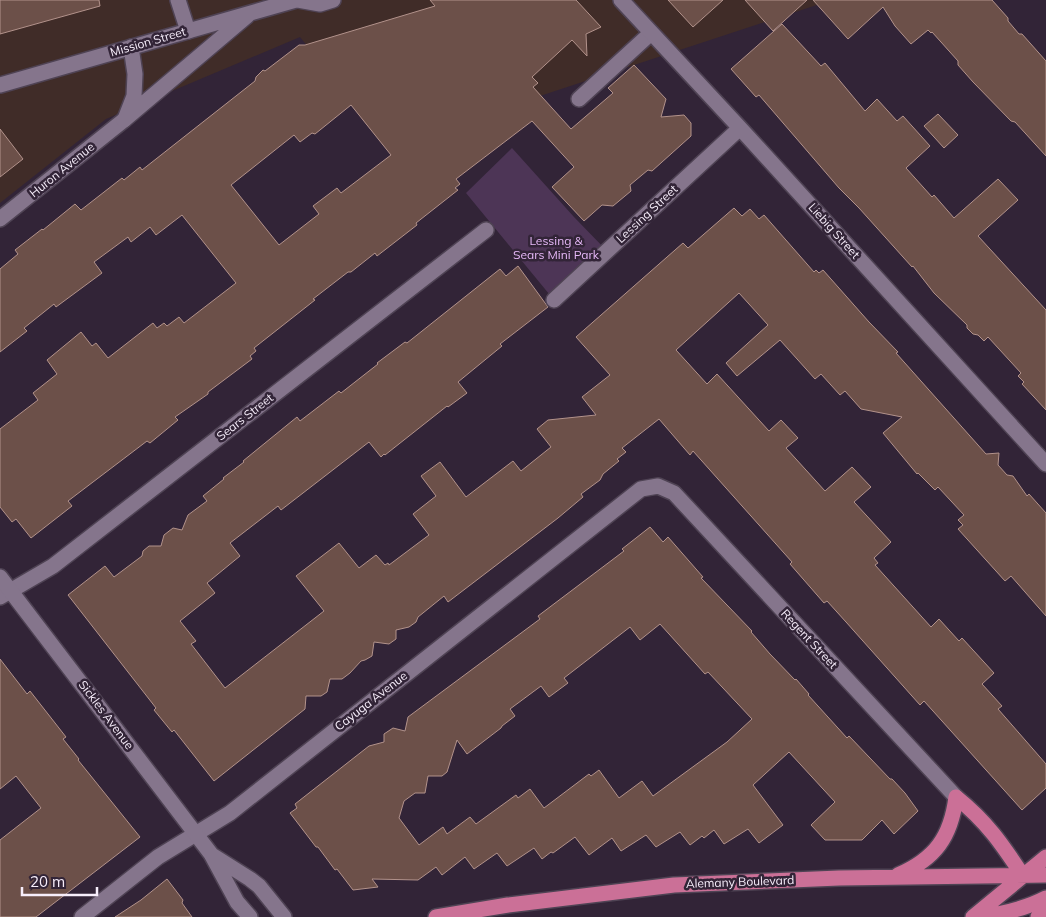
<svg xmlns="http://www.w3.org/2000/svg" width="1046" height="917" font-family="Mulish,sans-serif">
  <rect width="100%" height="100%" fill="#322437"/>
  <path fill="#402c28" d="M0,0H832L388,146L300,37L106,119L0,203Z"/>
  <path fill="#4d3556" d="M512,148L574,217L607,251L554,300L466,193Z"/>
  <path fill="#6c5049" stroke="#b2928b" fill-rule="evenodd" d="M0,0H99L100,6L0,34Z
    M430,0H576L601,27L586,34L587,56L572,40L532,77L538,83L533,87L571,129L613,93L608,88L634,65L666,99L661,117L684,115L691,123V136L652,171L648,170L630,185L631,191L613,206L602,205L584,221L552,187L574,167L532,121L456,179L460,184L455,188L458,190L416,223L417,225L377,256L375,253L351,272H348L313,299L315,300L254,348L256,351L250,356L252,359L208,392V394L175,417L178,420L150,443L147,441L68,501L72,506L31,538L16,519L12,522L0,507V429L38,400L33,393L57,374L47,360L81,332L92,346L96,343L108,358L153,323L157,328L164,323L167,326L179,317L184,323L236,283L182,215L156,235L150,227L131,242L128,237L94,262L102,273L56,307L54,304L24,328L27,331L0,352V269L18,254L15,250L42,229L43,230L75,204L81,210L122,178L124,180L140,167L142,170L255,81L256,77L263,70L265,71L299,45H305L435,6ZM351,105L391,155L341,193L337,188L313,206L319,214L279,245L231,185L294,135L300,142L312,133L315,134Z
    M668,0H723L693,27Z
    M745,0H807L773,31Z
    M813,0H992L1008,18V21L1019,34H1022L1046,61V156L1015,122L1011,121L973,82L958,65V61L932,32L931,33L928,30L911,44L895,26L883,7L848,39Z
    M782,24L821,66L825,63L865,111L877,99L897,121L903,116L930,146L906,168L932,197L934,195L954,218L998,179L1018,200L978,236L1046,310V410L1022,384L1024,382L1018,376L1021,373L988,337L984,341L978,335L973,334L967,328V325L934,293L913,266L912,267L859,208L839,188L759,95L756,97L731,69Z
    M938,114L958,135L944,148L924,126Z
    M0,129L23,159L0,177Z
    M734,208L742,216L750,209L759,219L764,215L814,272L816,270L819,273L823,270L869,322L898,352L896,353L986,454L999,453L998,465L1007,475L1013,476L1027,496L1029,494L1046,513V616L1011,576L1005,581L958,529L963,525L958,520L964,515L938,487L935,490L918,473L917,474L883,433L902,417L861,409L845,391L840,395L821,374L815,379L780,340L737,376L726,363L768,325L739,293L676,350L707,384L717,374L769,431L781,420L798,438L786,448L825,491L852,467L871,487L854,502L891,542L874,558L878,563L875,565L931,627L939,619L959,641L962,638L994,673L982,684L1002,706L998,709L1046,764V788L1022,810L924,701L920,705L846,622L827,601L824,603L790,564L792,562L693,451L690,455L659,419L622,448L626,452L617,459L619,461L603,474L600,480L581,494L583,497L558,518L448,602L444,596L418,617L416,622L409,627L396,630V639L389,644L374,642L372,656L365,660L361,661L350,673L342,679H330L327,692L321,696H306L305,709L214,781L174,730L172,732L154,710L156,708L68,595L105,566L114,577L142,556L143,551L149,546H161L164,535L173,528L182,530L188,515L207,501L203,496L224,479L223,478L244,462L243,461L297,417L300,421L339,391L341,393L378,364L377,363L405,342L407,343L500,269L506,276L518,266L548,307L500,344L502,346L458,382L467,393L448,407L447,406L385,455L384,454L381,457L369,442L281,510L278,506L230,543L240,556L207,583L215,593L180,621L196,641L191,644L225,688L324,611L296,576L339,543L359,568L376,555L385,565L388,563L389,565L429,535L413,514L436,496L421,476L440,462L466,497L513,461L521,471L551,447L537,429L548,420L596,415L582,397L610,375L576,337L683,243L688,248Z
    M650,527L663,542L668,537L703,577L701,578L752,631L751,632L770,654L795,680L796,679L809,694L808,695L847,738L849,736L890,779H892L905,793L918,811L894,834L882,820L862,840H825L811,825L835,802L789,752L753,785L783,825L759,843L748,829L724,844L714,830L704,838L702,836L690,845L680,832L656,847L646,835L621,851L612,838L589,855L575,837L553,853L551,852L542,859L534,848L507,866L497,853L474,869L465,857L442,875L436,867L418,880L372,879L378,887L353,890L337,869L335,870L318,847H316L290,813L297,808L295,804L369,746L384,742V734L393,728L405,731L408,717L540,619L538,616L624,551L622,549ZM660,624L705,674L708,672L752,719L727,742L653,796L642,781L619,798L599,770L591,776L589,774L544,808L530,789L518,798L516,795L476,824L470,817L447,834L443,827L419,845L399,818L404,801L415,793H425L428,776H442L447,772L457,740L467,754L501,728L502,726L515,716L510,709L541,686L549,697L568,683L564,678L630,627L640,640Z
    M0,659L27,694L30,691L66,737L63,739L79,759L78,760L140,837L36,917H0V840L41,808L16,776L0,789Z
    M167,879L183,900L182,903L192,917H115L141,900Z"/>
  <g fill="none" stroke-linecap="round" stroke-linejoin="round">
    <defs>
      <path id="service" d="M178,0L188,31
        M579,99L651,33"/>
      <path id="minor" d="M621,0L740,128L1046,464
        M0,219L124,120
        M554,300L740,128
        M0,597L53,566L486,230
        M82,917L158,857L230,813L641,489L658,486L674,493L956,797"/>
      <path id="tertiary" d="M0,577L211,854L237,902L250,917
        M212,855L250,879L259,886L284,917"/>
      <path id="secondary" d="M298,0L320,4L333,0
        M0,85L296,0
        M125,119L134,96L135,74L131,47
        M124,120L247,16"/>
      <path id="primary" d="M956,797C987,822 1002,844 1023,876
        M898,875C935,859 951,837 956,797
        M436,917L508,905L674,885L839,878L1046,875
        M973,917L1046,857
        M978,917C1002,914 1025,909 1046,898
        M1038,917L1046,910"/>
    </defs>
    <use href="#service" stroke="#4f4354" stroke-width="18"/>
    <use href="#minor" stroke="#4f4354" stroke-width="18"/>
    <use href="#tertiary" stroke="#4f4354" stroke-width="18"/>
    <use href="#secondary" stroke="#4f4354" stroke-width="18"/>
    <use href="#primary" stroke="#4f4354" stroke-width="18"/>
    <use href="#service" stroke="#85758c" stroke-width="15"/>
    <use href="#minor" stroke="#85758c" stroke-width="15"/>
    <use href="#tertiary" stroke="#85758c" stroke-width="15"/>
    <use href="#secondary" stroke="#85758c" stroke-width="15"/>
    <use href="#primary" stroke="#cb7097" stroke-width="15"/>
  </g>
  <g text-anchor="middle" stroke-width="5" stroke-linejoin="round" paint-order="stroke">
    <g font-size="12" fill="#f7eefb" stroke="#322437">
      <text transform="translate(148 42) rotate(-16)" y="4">Mission Street</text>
      <text transform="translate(62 170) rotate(-39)" y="4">Huron Avenue</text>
      <text transform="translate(647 214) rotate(-43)" y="4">Lessing Street</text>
      <text transform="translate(834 231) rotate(48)" y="4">Liebig Street</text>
      <text transform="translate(245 417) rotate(-38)" y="4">Sears Street</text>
      <text transform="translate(809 639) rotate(47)" y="4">Regent Street</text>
      <text transform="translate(371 701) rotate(-38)" y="4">Cayuga Avenue</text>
      <text transform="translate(106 715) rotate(53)" y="4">Sickles Avenue</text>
      <text transform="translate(740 882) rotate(-2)" y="4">Alemany Boulevard</text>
    </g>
    <g font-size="12" fill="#e8bafa" stroke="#322437">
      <text x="556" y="245">Lessing &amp;<tspan x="556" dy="14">Sears Mini Park</tspan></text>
    </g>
  </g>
  <path d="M22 887v8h75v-8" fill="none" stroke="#f7eefb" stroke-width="2.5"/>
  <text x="30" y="887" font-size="15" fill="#f7eefb" stroke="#322437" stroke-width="4" paint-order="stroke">20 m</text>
</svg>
